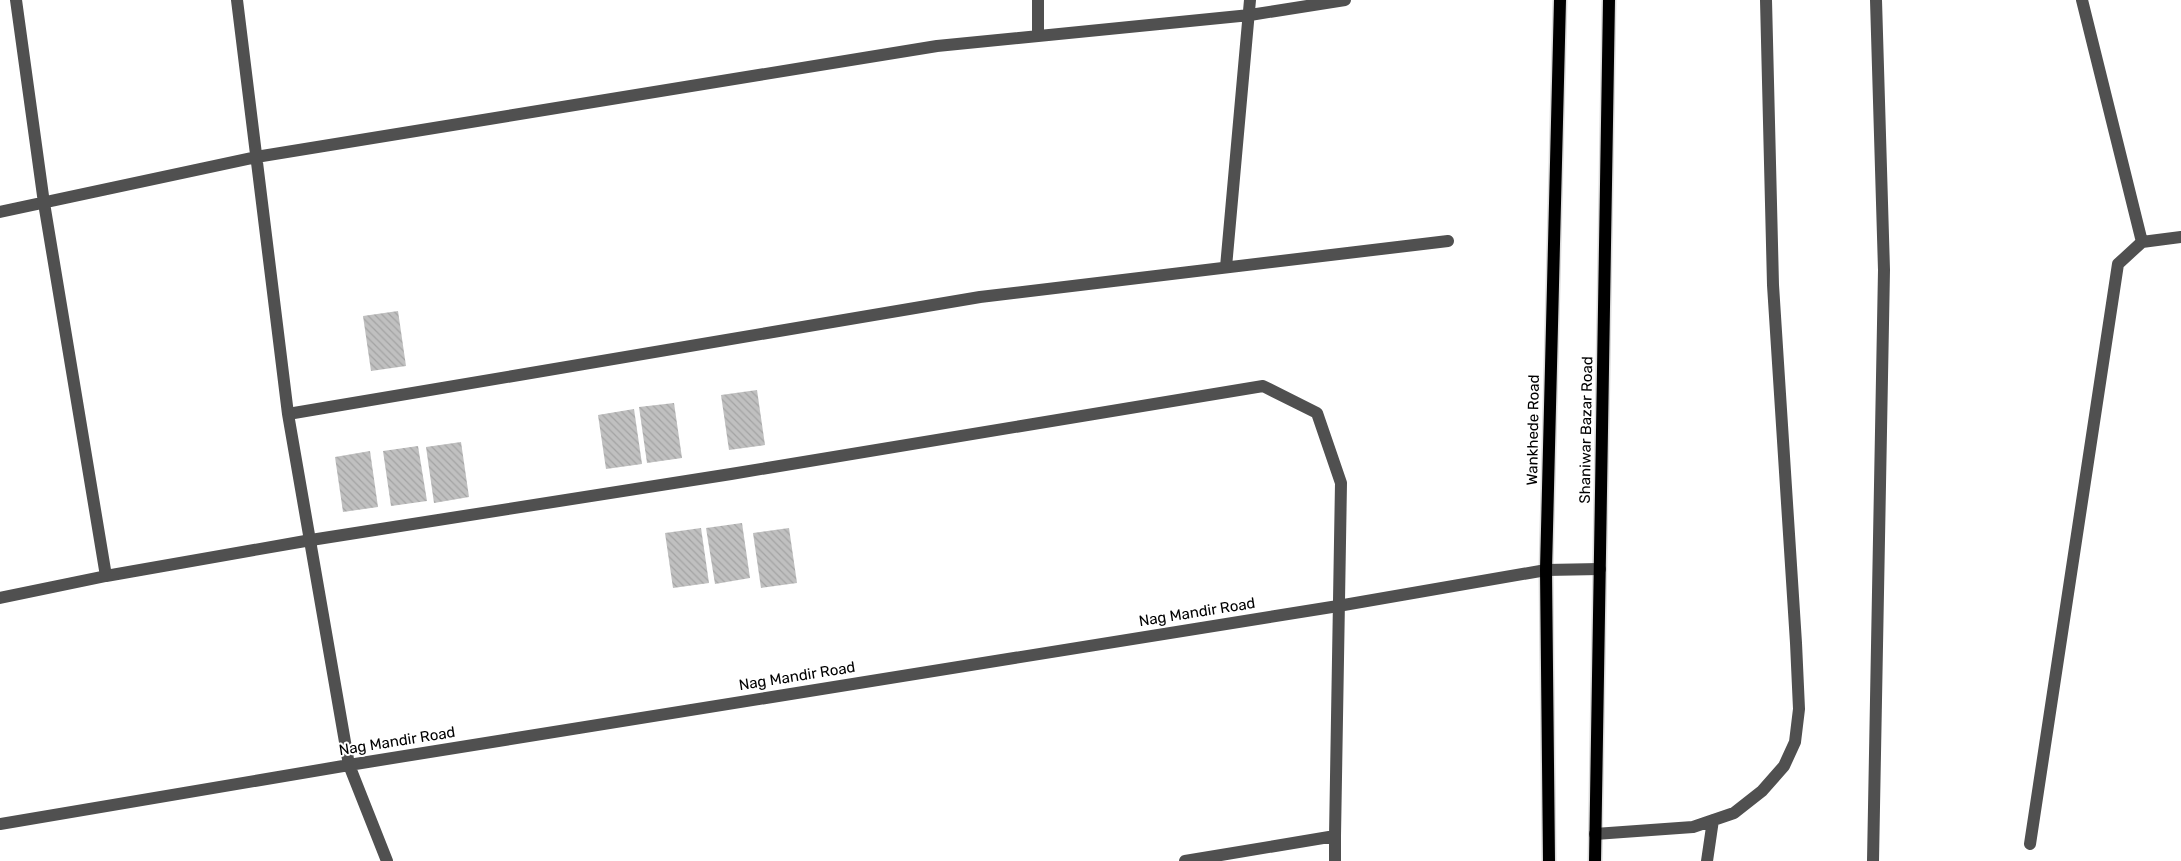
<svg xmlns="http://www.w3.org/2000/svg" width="2181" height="861" font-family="Rubik,sans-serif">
  <defs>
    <pattern id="building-back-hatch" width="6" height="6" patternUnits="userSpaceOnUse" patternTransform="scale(1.25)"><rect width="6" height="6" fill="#c0c0c0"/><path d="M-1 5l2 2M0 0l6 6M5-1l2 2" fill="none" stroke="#a3a3a3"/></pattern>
  </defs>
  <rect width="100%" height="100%" fill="#fff"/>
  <path fill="url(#building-back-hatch)" d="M398,311L406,366L371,371L363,316Z
    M757,390L765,445L729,450L721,395Z
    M674,403L682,458L647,463L639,407Z
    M634,409L642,464L606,469L598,415Z
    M461,442L469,497L434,503L426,447Z
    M418,446L427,501L391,506L383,451Z
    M370,451L378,507L343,512L335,457Z
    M742,523L750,578L715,584L706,528Z
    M701,528L709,583L673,588L665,533Z
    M789,528L797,583L761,588L753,533Z"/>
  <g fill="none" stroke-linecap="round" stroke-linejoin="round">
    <defs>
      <path id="major" d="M1549,861L1546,570L1560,0
        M1595,861L1609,0"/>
    </defs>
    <use href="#major" stroke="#dbdbdb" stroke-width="15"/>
    <path stroke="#505050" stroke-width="12" d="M237,0L288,414L349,765L387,861
      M2082,0L2142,242L2181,237
      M1038,36V0
      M0,212L256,157L937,46L1250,15L1345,0
      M1226,267L1250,0
      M288,414L980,297L1448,241
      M106,576L311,540L731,474L1263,386L1317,413L1341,483L1335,836
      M0,598L106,576L44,203L16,0
      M0,824L349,765L1338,606L1546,570L1600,569
      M1595,834L1693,827L1734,813L1762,791L1784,766L1795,742L1799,709L1796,643L1773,285L1766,0
      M2030,844L2118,264L2142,242
      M1185,861L1335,836V861
      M1707,861L1713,820
      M1873,861L1884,270L1876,0"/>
    <use href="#major" stroke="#000" stroke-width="12"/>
  </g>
  <g text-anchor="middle" stroke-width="4" stroke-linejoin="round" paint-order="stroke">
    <g font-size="15" fill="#000" stroke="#fff">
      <text transform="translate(1533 430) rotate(-89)" y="5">Wankhede Road</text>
      <text transform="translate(1586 430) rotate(-89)" y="5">Shaniwar Bazar Road</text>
      <text transform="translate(1197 612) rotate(-9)" y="5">Nag Mandir Road</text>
      <text transform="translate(797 676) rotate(-9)" y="5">Nag Mandir Road</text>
      <text transform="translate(397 741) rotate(-9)" y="5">Nag Mandir Road</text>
    </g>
  </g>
</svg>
